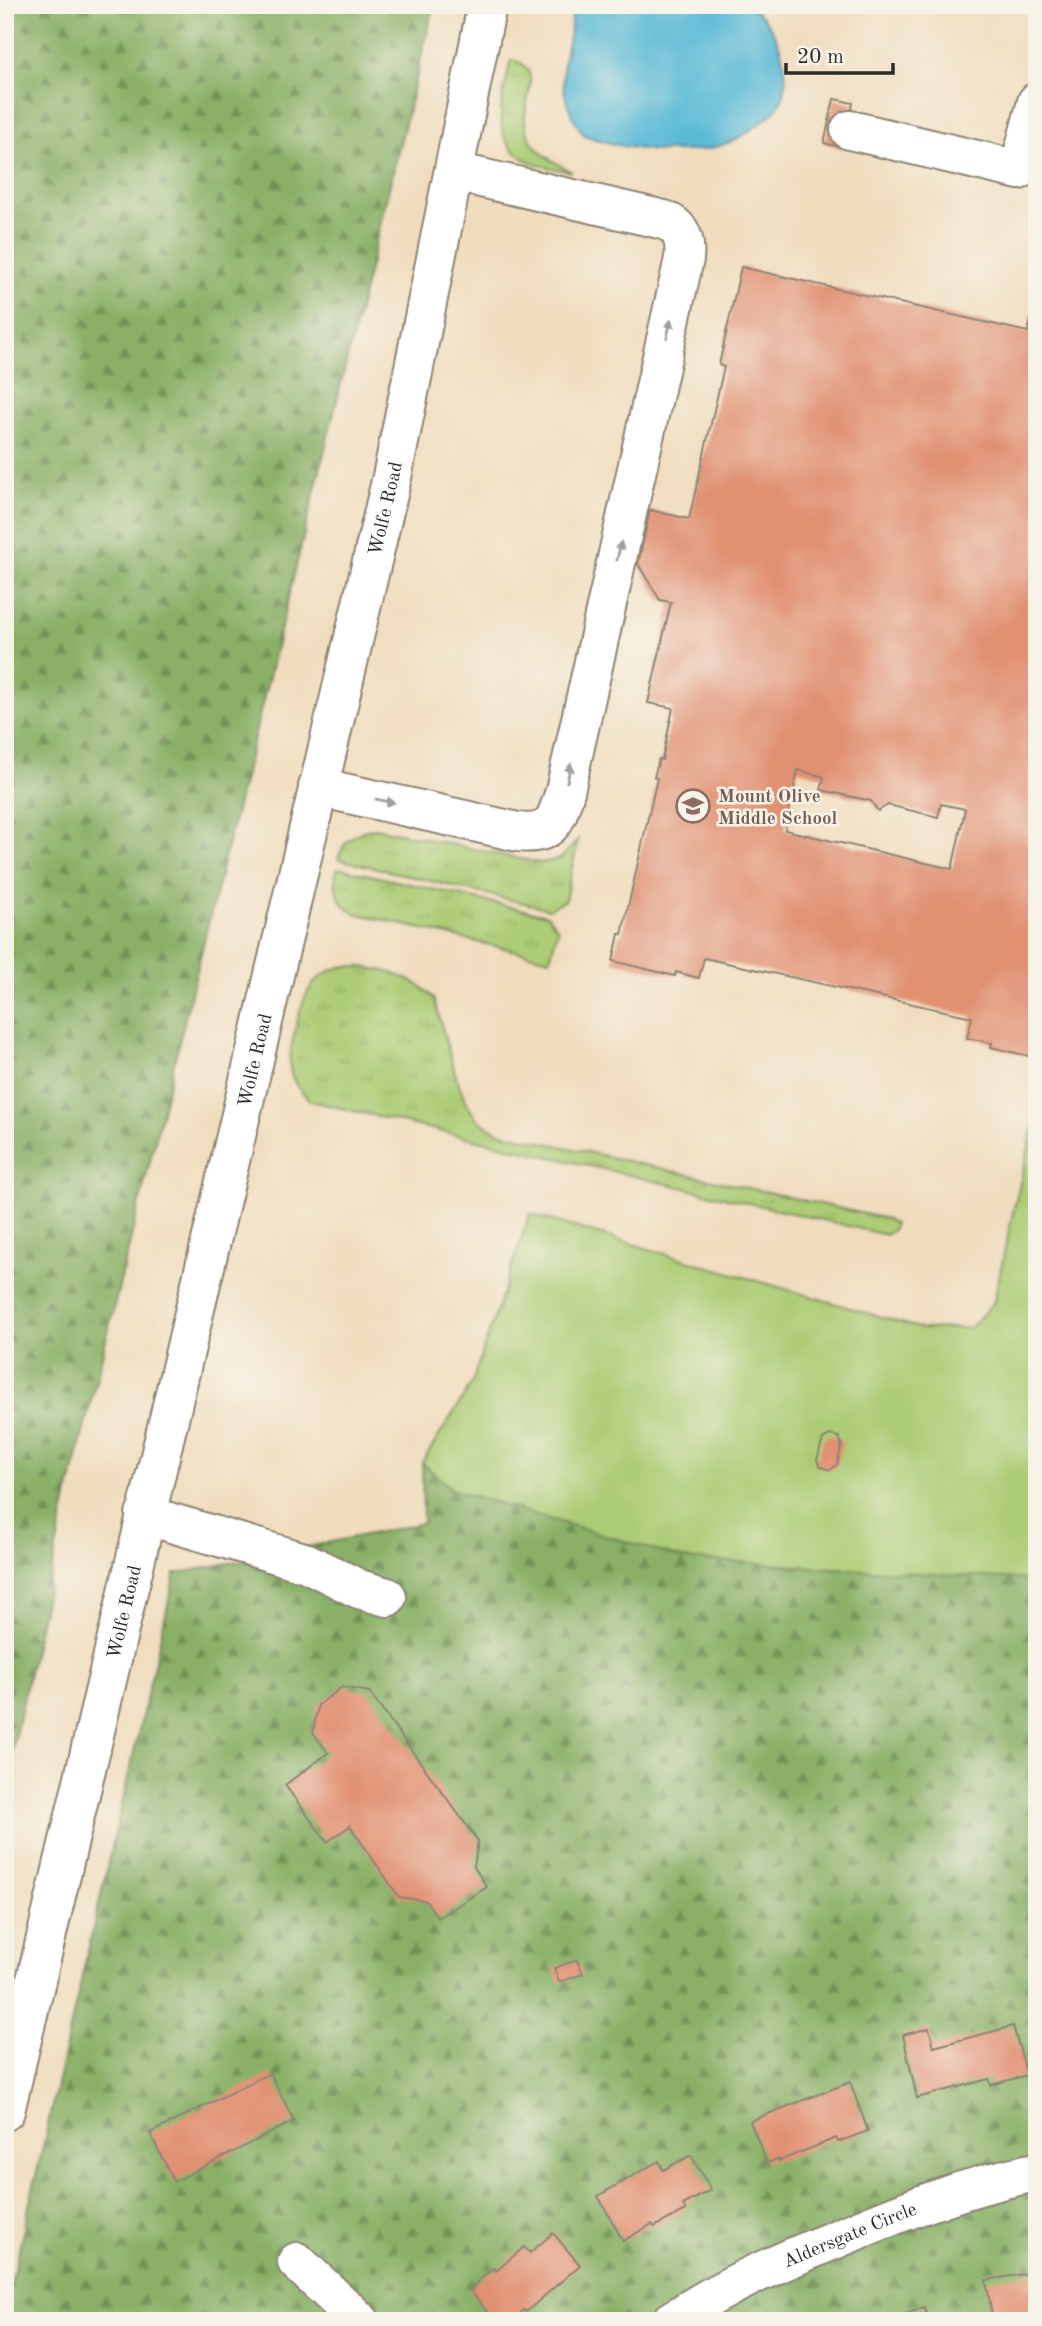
<svg xmlns="http://www.w3.org/2000/svg" width="1042" height="2326" font-family="'Old Standard TT',serif">
  <defs>
    <pattern id="grass-tufts" width="24" height="20" patternUnits="userSpaceOnUse" patternTransform="scale(1.75)"><rect width="24" height="20" fill="#accc74"/><path d="M3 7l-1-3M5 7V3M7 7l1-3M15 17l-1-3M17 17v-4M19 17l1-3" fill="none" stroke="#94af65"/></pattern>
    <pattern id="forest-firs" width="22" height="20" patternUnits="userSpaceOnUse" patternTransform="scale(1.75)"><rect width="22" height="20" fill="#89b066"/><path d="M5 1l3.5 6h-7zM16 11l3.5 6h-7z" fill="#708f54"/></pattern>
  </defs>
  <rect width="100%" height="100%" fill="#f7f3e8"/>
  <filter id="ink" filterUnits="userSpaceOnUse"><feTurbulence type="fractalNoise" baseFrequency=".0143" numOctaves="2"/><feDisplacementMap in="SourceGraphic" scale="14" xChannelSelector="R" yChannelSelector="G"/><feConvolveMatrix kernelMatrix="1 2 1 2 8 2 1 2 1" color-interpolation-filters="sRGB"/></filter>
  <filter id="wash" filterUnits="userSpaceOnUse"><feTurbulence type="fractalNoise" baseFrequency=".00686" numOctaves="4" result="noise"/><feDisplacementMap in="SourceGraphic" scale="28" xChannelSelector="R" yChannelSelector="G"/><feGaussianBlur stdDeviation="1.57" result="paint"/><feColorMatrix in="noise" values="0 0 0 0 0 0 0 0 0 0 0 0 0 0 0 0 0 1.4 0 .05"/><feComposite in="paint" operator="in"/></filter>
  <g filter="url(#wash)">
    <rect width="100%" height="100%" fill="#f1ddbe"/>
    <path fill="url(#grass-tufts)" stroke="#6c7c50" stroke-width="2" d="M511,60C545,66 523,100 525,121C525,128 529,137 532,142C542,157 558,164 572,172C558,169 538,167 525,159C487,139 504,92 511,60Z
      M375,828L540,863L560,859L578,840L565,900L549,909L338,859C343,841 356,831 375,828Z
      M337,869H343L547,915L558,929L550,959L354,913C338,904 332,886 337,869Z
      M347,966C377,967 414,975 434,999C443,1028 457,1093 474,1115C481,1124 491,1129 502,1133L887,1219L894,1224L893,1230L886,1235L311,1101C300,1092 292,1082 290,1068C288,1056 293,1042 295,1030C302,999 311,971 347,966Z"/>
    <path fill="url(#forest-firs)" stroke="#5a6e48" stroke-width="2" d="M5,5H434L68,1494L5,1783Z
      M422,1463L453,1490L685,1559L1037,1580V2321H5V2310L175,1574L423,1523Z"/>
    <path fill="#accc74" stroke="#6c7c50" stroke-width="2" d="M1037,1114V1580L685,1559L453,1490L422,1463L471,1385L530,1214L922,1329L970,1328L994,1302L1012,1216Z"/>
    <path fill="#58b9d7" stroke="#427281" stroke-width="2" d="M571,5H748C753,10 760,14 764,19C781,38 794,83 779,105C773,114 764,121 755,127C741,138 724,146 707,149C667,155 622,149 584,135C567,112 559,85 565,56C568,39 574,23 571,5Z"/>
    <g id="blocks">
      <path fill="#e19072" fill-rule="evenodd" d="M834,99L853,103L843,148L824,143Z
        M741,267L1028,332L1032,316L1037,317V1058L991,1047L992,1043L967,1038L972,1017L704,958L699,978L676,972L675,976L613,961L619,934H622L657,778L654,777L659,759L662,760L673,708L648,703L671,602L660,600L638,564L650,510L689,519L724,367L719,365ZM798,770L824,777L821,790L871,801L878,811L888,805L938,817L941,804L965,809L952,869L785,830Z
        M830,1435L839,1437L842,1444L837,1465L830,1470L821,1467L817,1460L823,1439Z
        M342,1687L369,1692L478,1841L474,1867L487,1887L438,1918L426,1901L399,1897L350,1826L327,1842L285,1785L328,1753L313,1732L318,1705Z
        M577,1960L583,1974L559,1982L554,1968Z
        M1013,2026L1027,2075L991,2085L989,2079L917,2098L903,2035L929,2028L934,2047Z
        M270,2073L294,2121L174,2182L150,2133Z
        M850,2082L868,2131L838,2142L836,2138L779,2161L778,2159L767,2163L750,2121Z
        M691,2155L711,2190L683,2205L686,2210L654,2227L652,2224L623,2241L598,2196L659,2161L663,2170Z
        M553,2233L580,2265L526,2312L524,2310L512,2321H495L469,2289L494,2268L496,2271L524,2247L530,2253Z
        M1037,2272V2321H993L986,2280Z
        M924,2307L929,2321H889Z"/>
    </g>
  </g>
  <g filter="url(#ink)">
    <use href="#blocks" fill-opacity="0" stroke="#8e8474" stroke-width="2"/>
    <g fill="none" stroke-linecap="round" stroke-linejoin="round">
      <defs>
        <g id="minor">
          <path d="M850,130L1019,170L1037,102"/>
          <path d="M318,787L518,832C553,836 556,820 565,791L684,259C686,240 682,227 664,220L455,172"/>
          <path d="M145,1515L307,1563L359,1589L387,1597"/>
          <path d="M297,2262L360,2321"/>
          <path id="s1" d="M672,2321C723,2286 778,2263 834,2240C900,2212 967,2185 1037,2172"/>
        </g>
        <g id="major">
          <path id="s2" d="M5,2111L392,477L487,5"/>
        </g>
      </defs>
      <use href="#minor" stroke="#8e8474" stroke-width="42"/>
      <use href="#major" stroke="#8e8474" stroke-width="42"/>
      <use href="#minor" stroke="#fff" stroke-width="38"/>
      <use href="#major" stroke="#fff" stroke-width="38"/>
    </g>
    <defs><path id="oneway-solid" d="M-6-.8H1V-3.2L6.5 0L1 3.2V.8H-6Z" transform="scale(1.75)"/></defs>
    <g fill="#a0a0a0">
      <use href="#oneway-solid" transform="translate(669 329) rotate(-77)"/>
      <use href="#oneway-solid" transform="translate(619 551) rotate(-77)"/>
      <use href="#oneway-solid" transform="translate(569 773) rotate(-77)"/>
      <use href="#oneway-solid" transform="translate(385 801) rotate(12)"/>
    </g>
  </g>
  <defs>
    <symbol id="school-ring" viewBox="-11 -11 22 22"><circle r="9.5" fill="#f7f3e8" stroke="#8d6e63" stroke-width="1.5"/><path d="M0-5L7-2L0 1L-7-2ZM-4 1L0 2.5L4 1V4Q0 6-4 4Z" fill="#8d6e63"/></symbol>
  </defs>
  <g fill-rule="evenodd">
    <use href="#school-ring" x="674" y="787" width="38" height="38"/>
  </g>
  <g text-anchor="middle" stroke-width="5" stroke-linejoin="round" paint-order="stroke">
    <g font-size="19" fill="#2b2b2b" stroke="#f7f3e8">
      <text dy="7" stroke="none"><textPath href="#s2" startOffset="1647">Wolfe Road</textPath></text>
      <text dy="7" stroke="none"><textPath href="#s2" startOffset="1080">Wolfe Road</textPath></text>
      <text dy="7" stroke="none"><textPath href="#s2" startOffset="513">Wolfe Road</textPath></text>
      <text dy="7" stroke="none"><textPath href="#s1" startOffset="198">Aldersgate Circle</textPath></text>
    </g>
    <g font-size="19" font-weight="bold" fill="#785e54" stroke="#f7f3e8" text-anchor="start">
      <text x="718" y="802">Mount Olive<tspan x="718" dy="22">Middle School</tspan></text>
    </g>
  </g>
  <rect width="1042" height="2326" fill="none" stroke="#f7f3e8" stroke-width="28"/>
  <path d="M786 63v10h107v-10" fill="none" stroke="#2b2b2b" stroke-width="3.5"/>
  <text x="797" y="63" font-size="21" fill="#2b2b2b" stroke="#f7f3e8" stroke-width="5" paint-order="stroke">20 m</text>
</svg>
